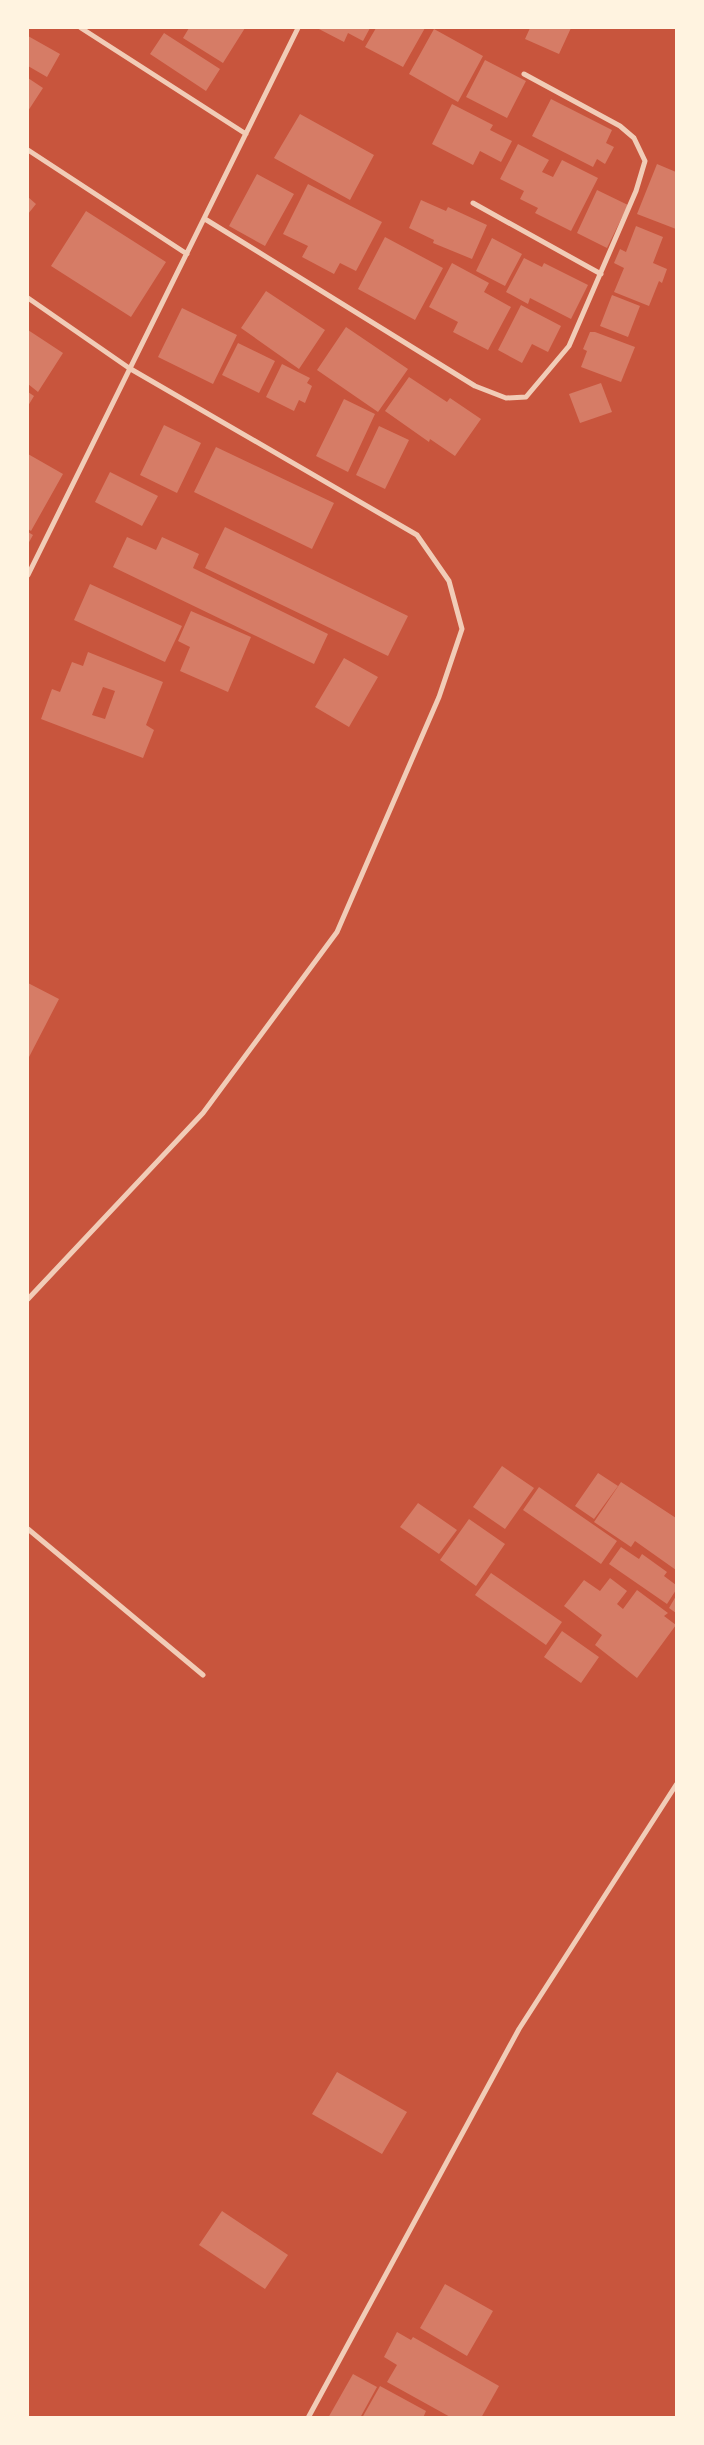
<svg xmlns="http://www.w3.org/2000/svg" width="704" height="2445" font-family="Ubuntu,sans-serif">
  <rect width="100%" height="100%" fill="#c8553d"/>
  <path fill="#d67c66" fill-rule="evenodd" d="M189,28H245L223,63L183,38Z
    M317,28H370L363,41L348,33L344,42Z
    M376,28H425L403,67L365,47Z
    M530,28H571L559,54L525,39Z
    M434,29L483,56L458,102L409,74Z
    M164,33L220,69L206,91L150,54Z
    M28,36L60,54L47,77L28,66Z
    M485,60L526,81L507,118L466,97Z
    M28,78L43,88L28,111Z
    M551,99L612,130L606,143L614,147L605,164L597,159L593,167L532,136Z
    M452,104L493,125L490,130L512,141L501,162L480,151L473,165L432,144Z
    M300,114L374,155L350,200L274,158Z
    M518,144L549,160L542,172L553,177L562,160L598,178L571,231L535,213L538,208L520,199L524,191L500,179Z
    M657,164L676,172V229L637,214Z
    M257,174L294,194L265,246L229,226Z
    M308,184L382,222L356,271L340,263L334,274L302,257L308,246L283,234Z
    M597,190L628,205L607,248L577,233Z
    M28,197L36,204L28,214Z
    M421,200L446,211L448,207L487,225L472,259L433,243L434,240L409,228Z
    M86,211L166,262L131,317L51,266Z
    M636,226L663,237L653,263L667,269L662,283L659,281L649,306L614,292L624,268L614,263L620,249L626,252Z
    M385,237L443,268L415,320L358,289Z
    M492,238L522,254L505,286L476,271Z
    M524,258L542,267L544,263L588,285L571,319L530,298L528,304L506,292Z
    M452,263L489,283L484,292L511,307L488,350L453,332L458,322L429,307Z
    M266,291L325,330L299,369L241,328Z
    M612,295L640,306L628,337L600,326Z
    M521,305L561,326L548,352L532,344L522,363L498,350Z
    M182,308L237,335L213,384L158,357Z
    M346,327L408,369L378,412L317,370Z
    M28,330L63,353L38,392L28,384Z
    M590,332H595L635,347L621,382L581,367L587,351L583,349Z
    M238,343L275,361L259,393L222,375Z
    M282,364L310,378L307,383L312,386L305,403L299,400L294,411L266,397Z
    M409,377L447,402L450,398L481,419L455,456L430,439L429,442L385,411Z
    M601,383L612,412L580,423L569,394Z
    M28,392L34,396L28,406Z
    M344,399L375,414L348,472L316,456Z
    M164,425L201,443L177,493L140,475Z
    M379,426L409,440L385,489L356,475Z
    M216,447L334,503L312,549L194,492Z
    M28,454L63,474L31,531L28,529Z
    M110,472L158,496L142,526L95,502Z
    M225,527L408,616L388,656L205,568Z
    M28,532L33,535L28,544Z
    M127,537L156,550L162,537L199,554L193,568L328,634L314,664L113,567Z
    M90,584L182,626L165,662L74,620Z
    M191,611L251,637L228,692L180,671L190,647L178,641Z
    M88,652L163,682L146,725L154,730L143,758L41,719L52,689L60,692L72,662L83,666ZM103,687L115,691L105,719L92,715Z
    M344,658L378,677L349,727L315,707Z
    M28,983L59,999L28,1059Z
    M502,1466L534,1488L505,1529L473,1507Z
    M598,1473L618,1486L594,1519L575,1506Z
    M621,1482L676,1518V1570L635,1541L631,1547L594,1522Z
    M539,1487L617,1541L601,1564L523,1510Z
    M418,1503L457,1530L439,1554L400,1527Z
    M469,1519L505,1544L476,1586L440,1560Z
    M621,1547L639,1559L642,1554L667,1572L664,1576L676,1585V1590L667,1604L609,1564Z
    M491,1573L562,1622L546,1645L475,1595Z
    M610,1578L627,1591L617,1604L623,1609L637,1590L668,1613L664,1616L676,1625L637,1678L595,1645L602,1635L564,1606L584,1580L600,1591Z
    M676,1596V1613L669,1608Z
    M562,1631L599,1657L581,1683L544,1657Z
    M337,2072L407,2112L382,2154L312,2114Z
    M222,2211L288,2255L265,2289L199,2245Z
    M445,2284L493,2311L467,2356L420,2328Z
    M397,2332L411,2340L413,2337L499,2386L481,2418H452L387,2382L397,2365L384,2357Z
    M353,2374L377,2387L360,2418H328Z
    M380,2386L426,2411L423,2418H362Z"/>
  <g fill="none" stroke-linecap="round" stroke-linejoin="round">
    <path stroke="#f1ccb7" stroke-width="5" d="M81,28L246,134
      M28,150L187,254
      M473,203L601,274
      M205,219L475,386L506,398L526,397L569,346L636,191L645,161L634,138L620,126L524,74
      M28,298L129,368L417,535L449,581L462,629L439,697L337,932L203,1113L28,1299
      M28,575L298,28
      M28,1529L203,1675
      M308,2418L519,2029L676,1785"/>
  </g>
  <rect width="704" height="2445" fill="none" stroke="#fff3e0" stroke-width="58"/>
</svg>
